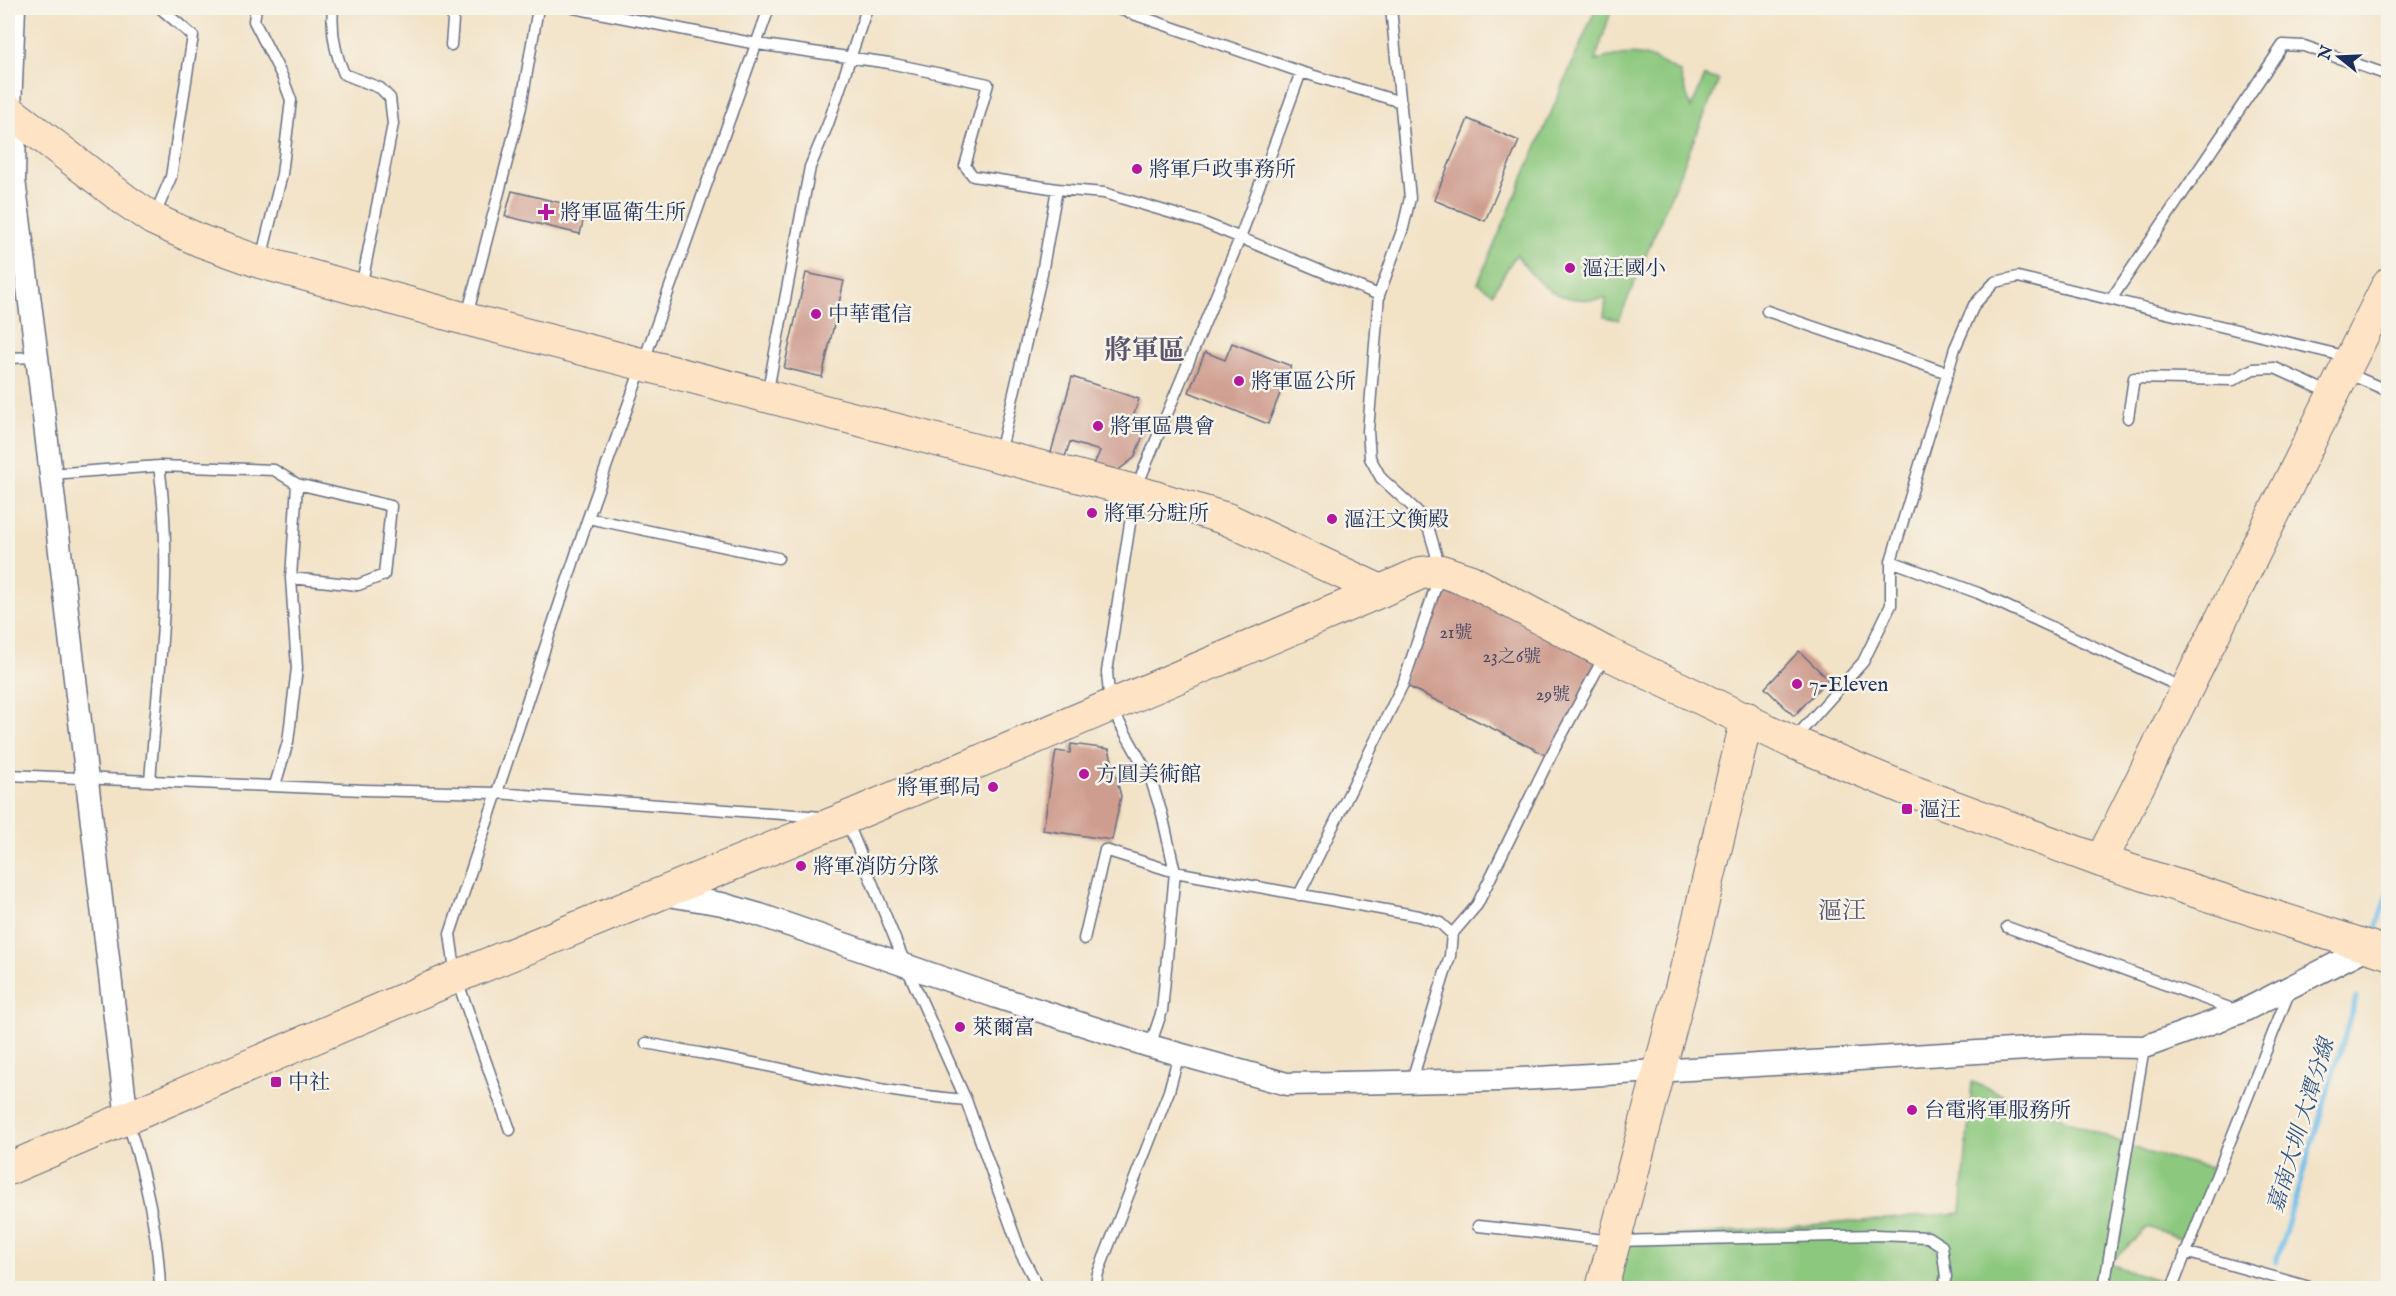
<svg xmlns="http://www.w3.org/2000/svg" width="2396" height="1296" font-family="'IM FELL English','Noto Serif TC',serif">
  <rect width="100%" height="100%" fill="#f7f3e8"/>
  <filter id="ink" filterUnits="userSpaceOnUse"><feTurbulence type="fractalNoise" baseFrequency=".0167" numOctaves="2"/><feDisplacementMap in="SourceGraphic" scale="12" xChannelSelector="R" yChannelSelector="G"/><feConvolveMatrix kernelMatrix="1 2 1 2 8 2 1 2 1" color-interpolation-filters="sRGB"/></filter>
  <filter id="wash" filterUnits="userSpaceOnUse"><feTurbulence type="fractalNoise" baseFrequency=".008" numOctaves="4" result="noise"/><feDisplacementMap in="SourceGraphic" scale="24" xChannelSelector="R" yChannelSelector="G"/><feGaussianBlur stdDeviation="1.35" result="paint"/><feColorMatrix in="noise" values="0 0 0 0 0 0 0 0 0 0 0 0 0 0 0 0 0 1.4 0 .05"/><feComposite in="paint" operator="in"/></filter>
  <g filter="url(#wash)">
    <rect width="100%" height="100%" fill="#f2e2c6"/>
    <path fill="#8cc87e" stroke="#547c6e" stroke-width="1.5" d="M1596,8H1612L1595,61C1633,49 1647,53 1680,73L1691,108L1705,76L1719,80L1619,320L1604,317L1606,299C1559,303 1544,293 1516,254L1493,293L1478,283Z
      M1972,1082L2145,1152L2215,1169L2189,1241L2148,1227L2109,1264L2173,1285L2172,1288H1602L1614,1241L1961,1213Z"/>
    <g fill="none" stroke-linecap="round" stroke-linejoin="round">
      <path stroke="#71bfeb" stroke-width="5" d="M2377,926L2388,890
        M2276,1262L2356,998"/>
    </g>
    <g id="blocks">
      <path fill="#ce9d8f" d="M1468,119L1519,141L1485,221L1434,200Z
        M512,191L586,209L580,234L505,216Z
        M806,273L844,281L822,377L784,368Z
        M1232,343L1291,366L1268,424L1189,392L1205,352L1225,360Z
        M1072,377L1139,399L1131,423L1146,428L1134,458L1112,475L1092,469L1100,451L1070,442L1064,460L1050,456Z
        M1441,571L1606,653L1550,757L1403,684Z
        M1799,651L1828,679L1794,716L1765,688Z
        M1071,744L1109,749L1121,796L1112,840L1043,830L1056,751L1070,753Z"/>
    </g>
  </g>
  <g filter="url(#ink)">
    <use href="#blocks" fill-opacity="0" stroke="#666e82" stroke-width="1.5"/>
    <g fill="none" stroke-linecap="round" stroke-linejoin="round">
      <defs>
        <path id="lane" d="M256,8L254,21L282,76L291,100L282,174L261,259
          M333,8C331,30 335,53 344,74L380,88L390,98L393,124L361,288
          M574,8L757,44L889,63L988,84L965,166L973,176L1057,189L1104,193L1202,222L1379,295
          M1116,8L1301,72L1401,102
          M451,45L454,8
          M16,109L20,8
          M154,217L171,177L193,36L160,8
          M2112,298L2283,45L2304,46L2388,75
          M1767,311L1948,373
          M467,316L521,107L538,8
          M8,358L37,357
          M2347,373L2388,391
          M767,395L810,167L828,124L867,8
          M2128,418L2134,378L2233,380L2253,369L2275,368L2330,393
          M1000,453L1042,273L1057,189
          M51,474L159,466L274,470L297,484L391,506L384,575L358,585L291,578
          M588,518L778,558
          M1891,561L1978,593L2185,689
          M1794,739L1863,662L1891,605V561L1955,348L1974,305L1995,282L2018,277L2348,357
          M8,775L364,790L496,793L822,817
          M150,781C158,677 174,570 159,466
          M275,785L288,742L297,668L291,578L297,484
          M847,821L906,966L966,1100L1021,1254L1039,1288
          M1299,895L1403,684L1441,571L1429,530L1417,511L1381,478L1370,458L1368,431L1379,295L1403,228L1410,198L1391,8
          M2007,927L2238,1011
          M1084,939L1105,850L1175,872L1419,916L1440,923L1452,934
          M646,1043C695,1053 746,1060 795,1072C852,1085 907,1095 966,1100
          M1150,1046L1162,1011L1175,872L1162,814L1150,777L1110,706L1107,672L1135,491L1240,238L1301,72
          M1411,1083L1450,956L1452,934L1477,905L1550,757L1605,655
          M127,1120C145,1174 158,1231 160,1288
          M510,1130L456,977L450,934L588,518L769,8
          M1478,1226L1614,1241L1876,1235L1928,1237L1942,1246L1946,1277L1943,1288
          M2185,1252L2313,1288
          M1095,1288L1098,1273L1169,1091L1179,1054
          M2104,1288L2144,1047
          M2172,1288L2290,990"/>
        <path id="street" d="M15,116L14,180L37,357L127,1119
          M662,894L722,904L760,915L997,997L1150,1046L1287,1084L1503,1080L2080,1046L2144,1047L2241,1012L2367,948"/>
        <path id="secondary" d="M8,110L125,200L153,219L201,241L260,262L466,319L1135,491L1227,519L1381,591
          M2101,861L2388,284
          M8,1169L456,977L846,818L1381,591L1421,573L1441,571L1471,581L1606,653L1792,742L1906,789L2101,861L2388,953
          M1602,1288L1694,939L1747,718"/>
      </defs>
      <use href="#lane" stroke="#666e82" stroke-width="13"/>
      <use href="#street" stroke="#666e82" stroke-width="25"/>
      <use href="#secondary" stroke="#666e82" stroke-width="34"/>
      <use href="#lane" stroke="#fff" stroke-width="10"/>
      <use href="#street" stroke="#fff" stroke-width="22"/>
      <use href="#secondary" stroke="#fee4c5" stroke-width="32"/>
    </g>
  </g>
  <g fill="#b5179e" stroke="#f7f3e8" stroke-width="2">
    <circle cx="1137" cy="169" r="6"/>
    <path d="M543 203h6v6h6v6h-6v6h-6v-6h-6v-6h6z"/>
    <circle cx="1570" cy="268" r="6"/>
    <circle cx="816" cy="314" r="6"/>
    <circle cx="1239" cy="381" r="6"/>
    <circle cx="1098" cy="426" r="6"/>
    <circle cx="1092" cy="513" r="6"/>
    <circle cx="1332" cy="519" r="6"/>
    <circle cx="1797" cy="684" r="6"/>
    <circle cx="1084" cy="774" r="6"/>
    <circle cx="993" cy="787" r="6"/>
    <rect x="1901" y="803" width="12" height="12" rx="3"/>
    <circle cx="801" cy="866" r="6"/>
    <circle cx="960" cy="1027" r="6"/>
    <rect x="270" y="1076" width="12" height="12" rx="3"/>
    <circle cx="1912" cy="1110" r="6"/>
  </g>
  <g text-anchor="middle" stroke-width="5" stroke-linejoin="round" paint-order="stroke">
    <g font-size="18" fill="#484a6a">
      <text x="1456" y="638">21號</text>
      <text x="1512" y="662">23之6號</text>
      <text x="1553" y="700">29號</text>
    </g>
    <g font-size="21" fill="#1b2f5e" stroke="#f7f3e8" text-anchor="start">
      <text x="1149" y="176">將軍戶政事務所</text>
      <text x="560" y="219">將軍區衛生所</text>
      <text x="1582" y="275">漚汪國小</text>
      <text x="828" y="321">中華電信</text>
      <text x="1251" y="388">將軍區公所</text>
      <text x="1110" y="433">將軍區農會</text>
      <text x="1104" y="520">將軍分駐所</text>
      <text x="1344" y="526">漚汪文衡殿</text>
      <text x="1809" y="691">7-Eleven</text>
      <text x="1096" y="781">方圓美術館</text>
      <text x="981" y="794" text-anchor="end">將軍郵局</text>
      <text x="1919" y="816">漚汪</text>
      <text x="813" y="873">將軍消防分隊</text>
      <text x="972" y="1034">萊爾富</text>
      <text x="288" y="1089">中社</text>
      <text x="1924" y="1117">台電將軍服務所</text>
    </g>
    <g font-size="22" font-style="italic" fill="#305381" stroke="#f7f3e8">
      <text transform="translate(2300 1125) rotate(-73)" y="8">嘉南大圳 大潭分線</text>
    </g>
    <g font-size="24" fill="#5a566f" stroke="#f7f3e8">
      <text x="1842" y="918">漚汪</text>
    </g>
    <g font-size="27" font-weight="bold" fill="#5a566f" stroke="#f7f3e8">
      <text x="1145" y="359">將軍區</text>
    </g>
  </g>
  <rect width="2396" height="1296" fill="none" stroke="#f7f3e8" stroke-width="30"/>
  <g transform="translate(2339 57) rotate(288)" stroke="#f7f3e8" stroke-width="4.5" paint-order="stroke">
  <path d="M0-4.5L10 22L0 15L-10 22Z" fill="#1b2f5e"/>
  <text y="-9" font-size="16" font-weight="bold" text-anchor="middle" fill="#1b2f5e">N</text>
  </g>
</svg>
